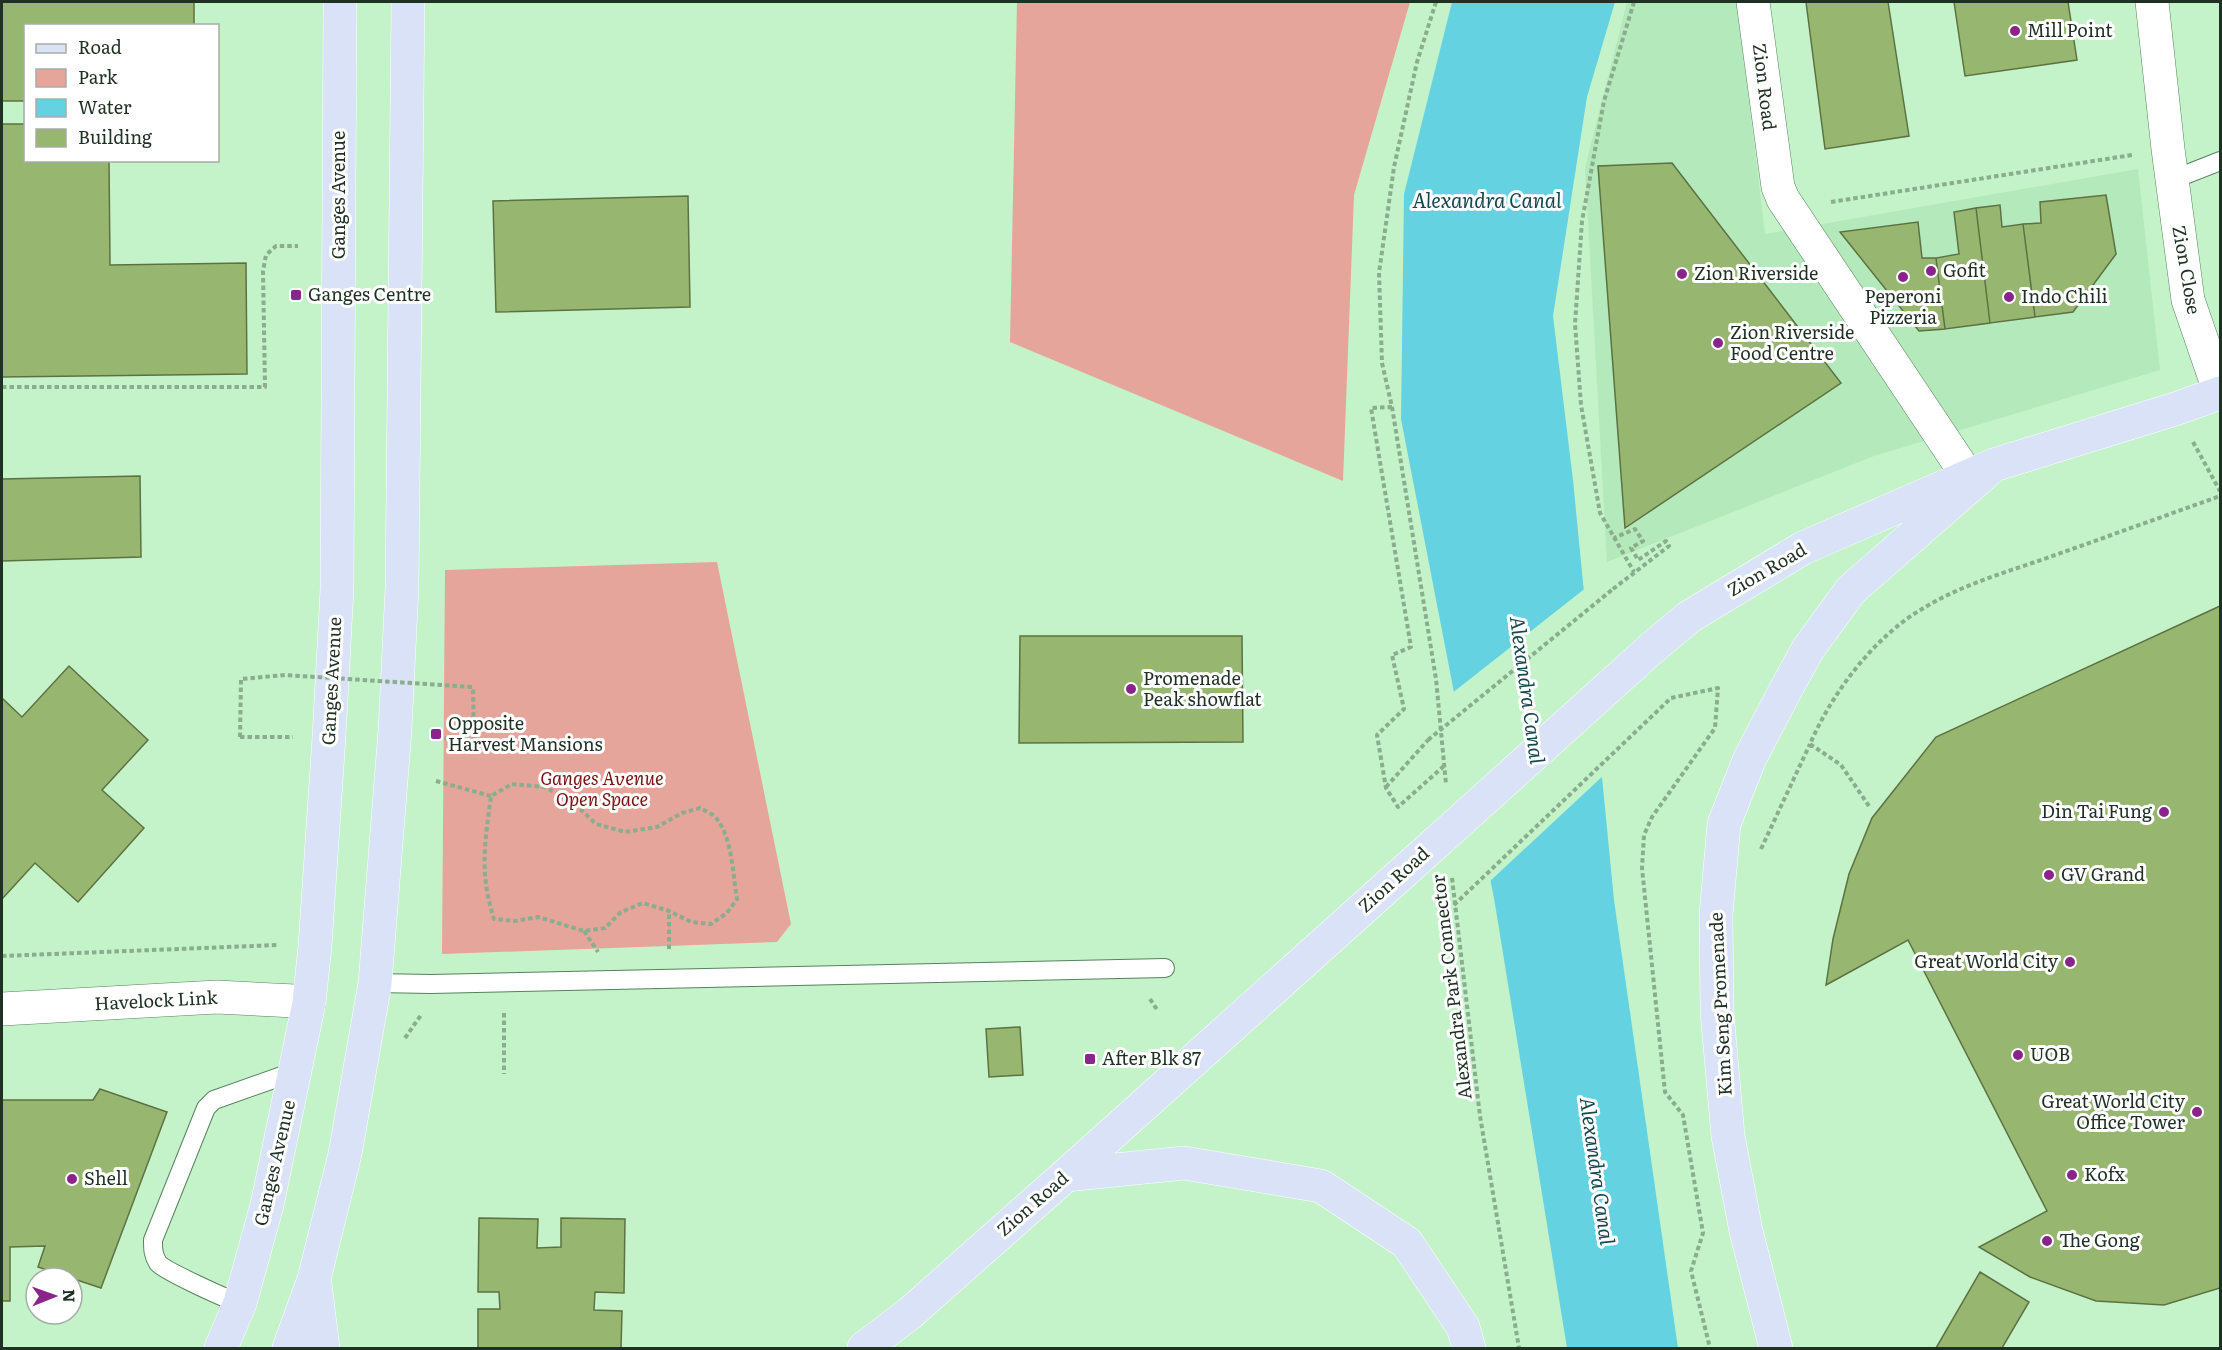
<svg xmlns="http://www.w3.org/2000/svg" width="2222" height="1350" font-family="Literata,serif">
  <rect width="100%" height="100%" fill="#c4f3c9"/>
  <path fill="#b4e9bb" d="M1627,2H1737L1765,234L2138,169L2160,370L1874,456L1607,562L1585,168Z"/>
  <path fill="#e6a59b" d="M1017,2H1410L1354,195L1343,481L1010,342Z
    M717,562L791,924L777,942L442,954L445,570Z"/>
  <path fill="#65d2e2" d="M1452,2H1615L1587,97L1553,316L1573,480L1614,900L1678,1348H1567L1495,904L1401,419L1404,194Z"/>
  <path fill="#c4f3c9" d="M1587,587L1605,774L1488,883L1451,694Z"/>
  <path fill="#97b770" stroke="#5d7242" stroke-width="1.5" d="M2,2H194V26H26V101H2Z
    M1806,2H1888L1909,136L1825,149Z
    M1954,2H2068L2077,60L1965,76Z
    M2,124H26V160H109L110,265L246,263L247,374L2,377Z
    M1672,163L1841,383L1625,528L1598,166Z
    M2106,195L2116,254L2073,312L2035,317L2023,224L2041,223L2040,202Z
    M688,196L690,307L496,312L493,201Z
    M2000,205L2002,227L2023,224L2035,317L1990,323L1976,208Z
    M1976,208L1990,323L1945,329L1936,258L1959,254L1954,212Z
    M1918,222L1922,258H1936L1945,329L1919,331L1840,232Z
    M140,476L141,557L2,561V479Z
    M2220,606V1288L2164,1305L2096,1301L2030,1277L1979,1247L2047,1211L1908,940L1826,985L1833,939L1849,874L1872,818L1936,737Z
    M1020,636H1242L1243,742L1019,743Z
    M69,666L148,740L102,790L144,828L78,902L35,863L2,899V698L22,717Z
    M1020,1027L1023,1075L989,1077L986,1029Z
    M100,1089L167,1112L101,1288L38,1267L45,1246L10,1247V1301H2V1100H93Z
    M479,1218L538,1219L537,1248L561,1247V1218L625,1219L624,1293L595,1292L594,1310L622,1311L621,1348H478V1309H500L499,1292H478Z
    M1980,1272L2029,1302L2002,1348H1936Z"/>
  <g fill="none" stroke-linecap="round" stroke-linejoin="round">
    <defs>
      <path id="service" d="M2172,180L2220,161
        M375,983L431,984L1165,968
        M240,1303C228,1300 165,1271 158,1263C153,1255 153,1249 153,1240L206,1108L214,1100L296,1071"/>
      <path id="minor" d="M1753,2L1778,187L1783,199L1967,475
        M2152,2L2168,149L2188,300L2220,393
        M2,1009L217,997L295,1001L309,1003"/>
      <path id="primary" d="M1652,648L1689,617L1803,548L1994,465L2175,409L2220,393
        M1066,1175L1184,1163L1321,1186L1407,1243L1463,1327L1469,1348
        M315,1284L323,1348
        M221,1348L240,1303L267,1205L309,1003L315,946L329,737L337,589L340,2
        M289,1348L314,1279L345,1154L375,983L395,730L402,587L408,2
        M864,1348L909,1314L1066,1175L1438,841
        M1776,1348L1746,1231L1728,1136L1717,1012L1716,915L1724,824L1750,758L1785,691L1808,649L1851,590L1994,465"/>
    </defs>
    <use href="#service" stroke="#56825d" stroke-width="20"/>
    <use href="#minor" stroke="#56825d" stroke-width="34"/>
    <use href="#primary" stroke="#fff" stroke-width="34"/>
    <path stroke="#89ad8d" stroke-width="4" stroke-dasharray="4.5 3" stroke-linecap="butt" d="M1436,2L1417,62L1394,167L1379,273L1382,363L1392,407L1436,679L1446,784
      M1634,2L1604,101L1582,221L1575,324L1581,405L1600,513L1634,572
      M1831,202L2132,155
      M2,387H265L263,271L266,255L276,246H298
      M1392,407L1371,408L1411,647L1392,655L1404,709L1377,735L1386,788L1398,807L1444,766
      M2193,442L2220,491
      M1613,589L1669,546L1666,541L1638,560L1631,548L1643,541L1635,529L1614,538
      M430,734L474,746L473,687
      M240,737H293
      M436,781L491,796
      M512,784L545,787L573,802L596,824L625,832L657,827L682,813L700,808C705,811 712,813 716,818C732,836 733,875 737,899L727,913L711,924L691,922L669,911L643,903L621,912L605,928L584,931L538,917L515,921L494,919C479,873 485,842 491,796Z
      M1386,787L1428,740
      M1869,806L1841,765L1810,744C1832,693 1874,637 1922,609C1959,586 2003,573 2044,559C2103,538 2162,517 2220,496
      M1761,849L1810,744
      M1452,878L1480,1116L1519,1348
      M1454,905L1671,698L1718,688L1715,728L1652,817L1644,835L1642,868L1665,1092L1683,1115L1703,1233L1691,1271L1710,1348
      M584,931L598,952
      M669,949V911
      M2,956L278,945
      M1150,999L1158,1011
      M504,1013V1074
      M405,1038L421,1015"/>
    <use href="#service" stroke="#fff" stroke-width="18"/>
    <use href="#minor" stroke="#fff" stroke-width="33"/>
    <use href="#primary" stroke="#d9e2f7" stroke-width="33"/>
    <defs>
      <path id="primary-bridge" d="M1438,841L1652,648"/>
    </defs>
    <use href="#primary-bridge" stroke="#fff" stroke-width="34" stroke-linecap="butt"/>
    <path stroke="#89ad8d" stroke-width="4" stroke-dasharray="4.5 3" stroke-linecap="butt" d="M240,737L241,679L285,675L473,687
      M1428,740L1613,589"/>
    <use href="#primary-bridge" stroke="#d9e2f7" stroke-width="33"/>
  </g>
  <g fill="#8b248a" stroke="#fff" stroke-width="2">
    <circle cx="2015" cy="31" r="6"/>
    <circle cx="1931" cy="271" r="6"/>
    <circle cx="1682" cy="274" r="6"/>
    <circle cx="1903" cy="277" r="6"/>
    <rect x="290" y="289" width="12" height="12" rx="3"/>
    <circle cx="2009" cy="297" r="6"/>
    <circle cx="1718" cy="343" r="6"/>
    <circle cx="1131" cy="689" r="6"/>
    <rect x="430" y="728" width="12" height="12" rx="3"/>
    <circle cx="2164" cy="812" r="6"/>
    <circle cx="2049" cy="875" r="6"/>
    <circle cx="2070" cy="962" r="6"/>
    <circle cx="2018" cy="1055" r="6"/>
    <rect x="1084" y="1053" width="12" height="12" rx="3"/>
    <circle cx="2197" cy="1112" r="6"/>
    <circle cx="2072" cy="1175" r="6"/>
    <circle cx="72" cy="1179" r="6"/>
    <circle cx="2047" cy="1241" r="6"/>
  </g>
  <g text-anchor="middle" stroke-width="6" stroke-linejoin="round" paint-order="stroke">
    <g font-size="18" fill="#1f3122" stroke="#fff" text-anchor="start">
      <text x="2027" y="37">Mill Point</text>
      <text x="1943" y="277">Gofit</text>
      <text x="1694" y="280">Zion Riverside</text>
      <text x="308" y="301">Ganges Centre</text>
      <text x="1903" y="303" text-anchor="middle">Peperoni<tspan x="1903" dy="21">Pizzeria</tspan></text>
      <text x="2021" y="303">Indo Chili</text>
      <text x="1730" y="339">Zion Riverside<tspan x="1730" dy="21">Food Centre</tspan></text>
      <text x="1143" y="685">Promenade<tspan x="1143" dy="21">Peak showflat</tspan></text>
      <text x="448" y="730">Opposite<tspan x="448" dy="21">Harvest Mansions</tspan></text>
      <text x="2152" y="818" text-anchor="end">Din Tai Fung</text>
      <text x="2061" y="881">GV Grand</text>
      <text x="2058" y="968" text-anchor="end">Great World City</text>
      <text x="2030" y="1061">UOB</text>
      <text x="1102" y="1065">After Blk 87</text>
      <text x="2185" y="1108" text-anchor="end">Great World City<tspan x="2185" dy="21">Office Tower</tspan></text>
      <text x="2084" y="1181">Kofx</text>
      <text x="84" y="1185">Shell</text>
      <text x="2059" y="1247">The Gong</text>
    </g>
    <g font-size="18" fill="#1f3122" stroke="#fff">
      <text transform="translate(1764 87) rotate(83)" y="6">Zion Road</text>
      <text transform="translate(339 195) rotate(-90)" y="6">Ganges Avenue</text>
      <text transform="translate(2186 270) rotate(80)" y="6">Zion Close</text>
      <text transform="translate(1767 570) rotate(-30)" y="6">Zion Road</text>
      <text transform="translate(332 681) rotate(-87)" y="6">Ganges Avenue</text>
      <text transform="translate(1394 880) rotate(-42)" y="6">Zion Road</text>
      <text transform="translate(1452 987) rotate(-97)" y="6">Alexandra Park Connector</text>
      <text transform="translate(156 1001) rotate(-3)" y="6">Havelock Link</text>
      <text transform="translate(1721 1004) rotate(-93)" y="6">Kim Seng Promenade</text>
      <text transform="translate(275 1163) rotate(-77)" y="6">Ganges Avenue</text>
      <text transform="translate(1033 1204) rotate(-41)" y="6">Zion Road</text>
    </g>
    <g font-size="18" font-style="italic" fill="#751410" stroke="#fff">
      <text x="602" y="785">Ganges Avenue<tspan x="602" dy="21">Open Space</tspan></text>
    </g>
    <g font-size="20" font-style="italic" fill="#17484f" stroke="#fff">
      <text x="1487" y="208">Alexandra Canal</text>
      <text transform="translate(1527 690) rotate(82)" y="7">Alexandra Canal</text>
      <text transform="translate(1597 1171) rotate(82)" y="7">Alexandra Canal</text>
    </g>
  </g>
  <rect width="2222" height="1350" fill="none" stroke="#1f3122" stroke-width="6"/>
  <rect x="24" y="24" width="195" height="138" fill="#ffffff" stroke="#a5ada7" stroke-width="1.5"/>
  <rect x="36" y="44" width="30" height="9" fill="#d9e2f7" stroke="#a5ada7" stroke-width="1.5"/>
  <text x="78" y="54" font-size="18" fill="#1f3122">Road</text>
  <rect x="36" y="69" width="30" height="18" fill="#e6a59b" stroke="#a5ada7" stroke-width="1.5"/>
  <text x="78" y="84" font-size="18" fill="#1f3122">Park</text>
  <rect x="36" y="99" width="30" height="18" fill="#65d2e2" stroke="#a5ada7" stroke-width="1.5"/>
  <text x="78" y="114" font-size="18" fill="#1f3122">Water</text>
  <rect x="36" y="129" width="30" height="18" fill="#97b770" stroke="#a5ada7" stroke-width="1.5"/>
  <text x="78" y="144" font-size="18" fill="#1f3122">Building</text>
  <g transform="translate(54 1296) rotate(89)"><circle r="28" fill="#ffffff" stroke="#a5ada7" stroke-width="1.5"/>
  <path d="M0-4.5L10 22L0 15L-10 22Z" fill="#8b248a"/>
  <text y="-9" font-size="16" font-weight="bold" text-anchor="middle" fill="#1f3122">N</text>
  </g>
</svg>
